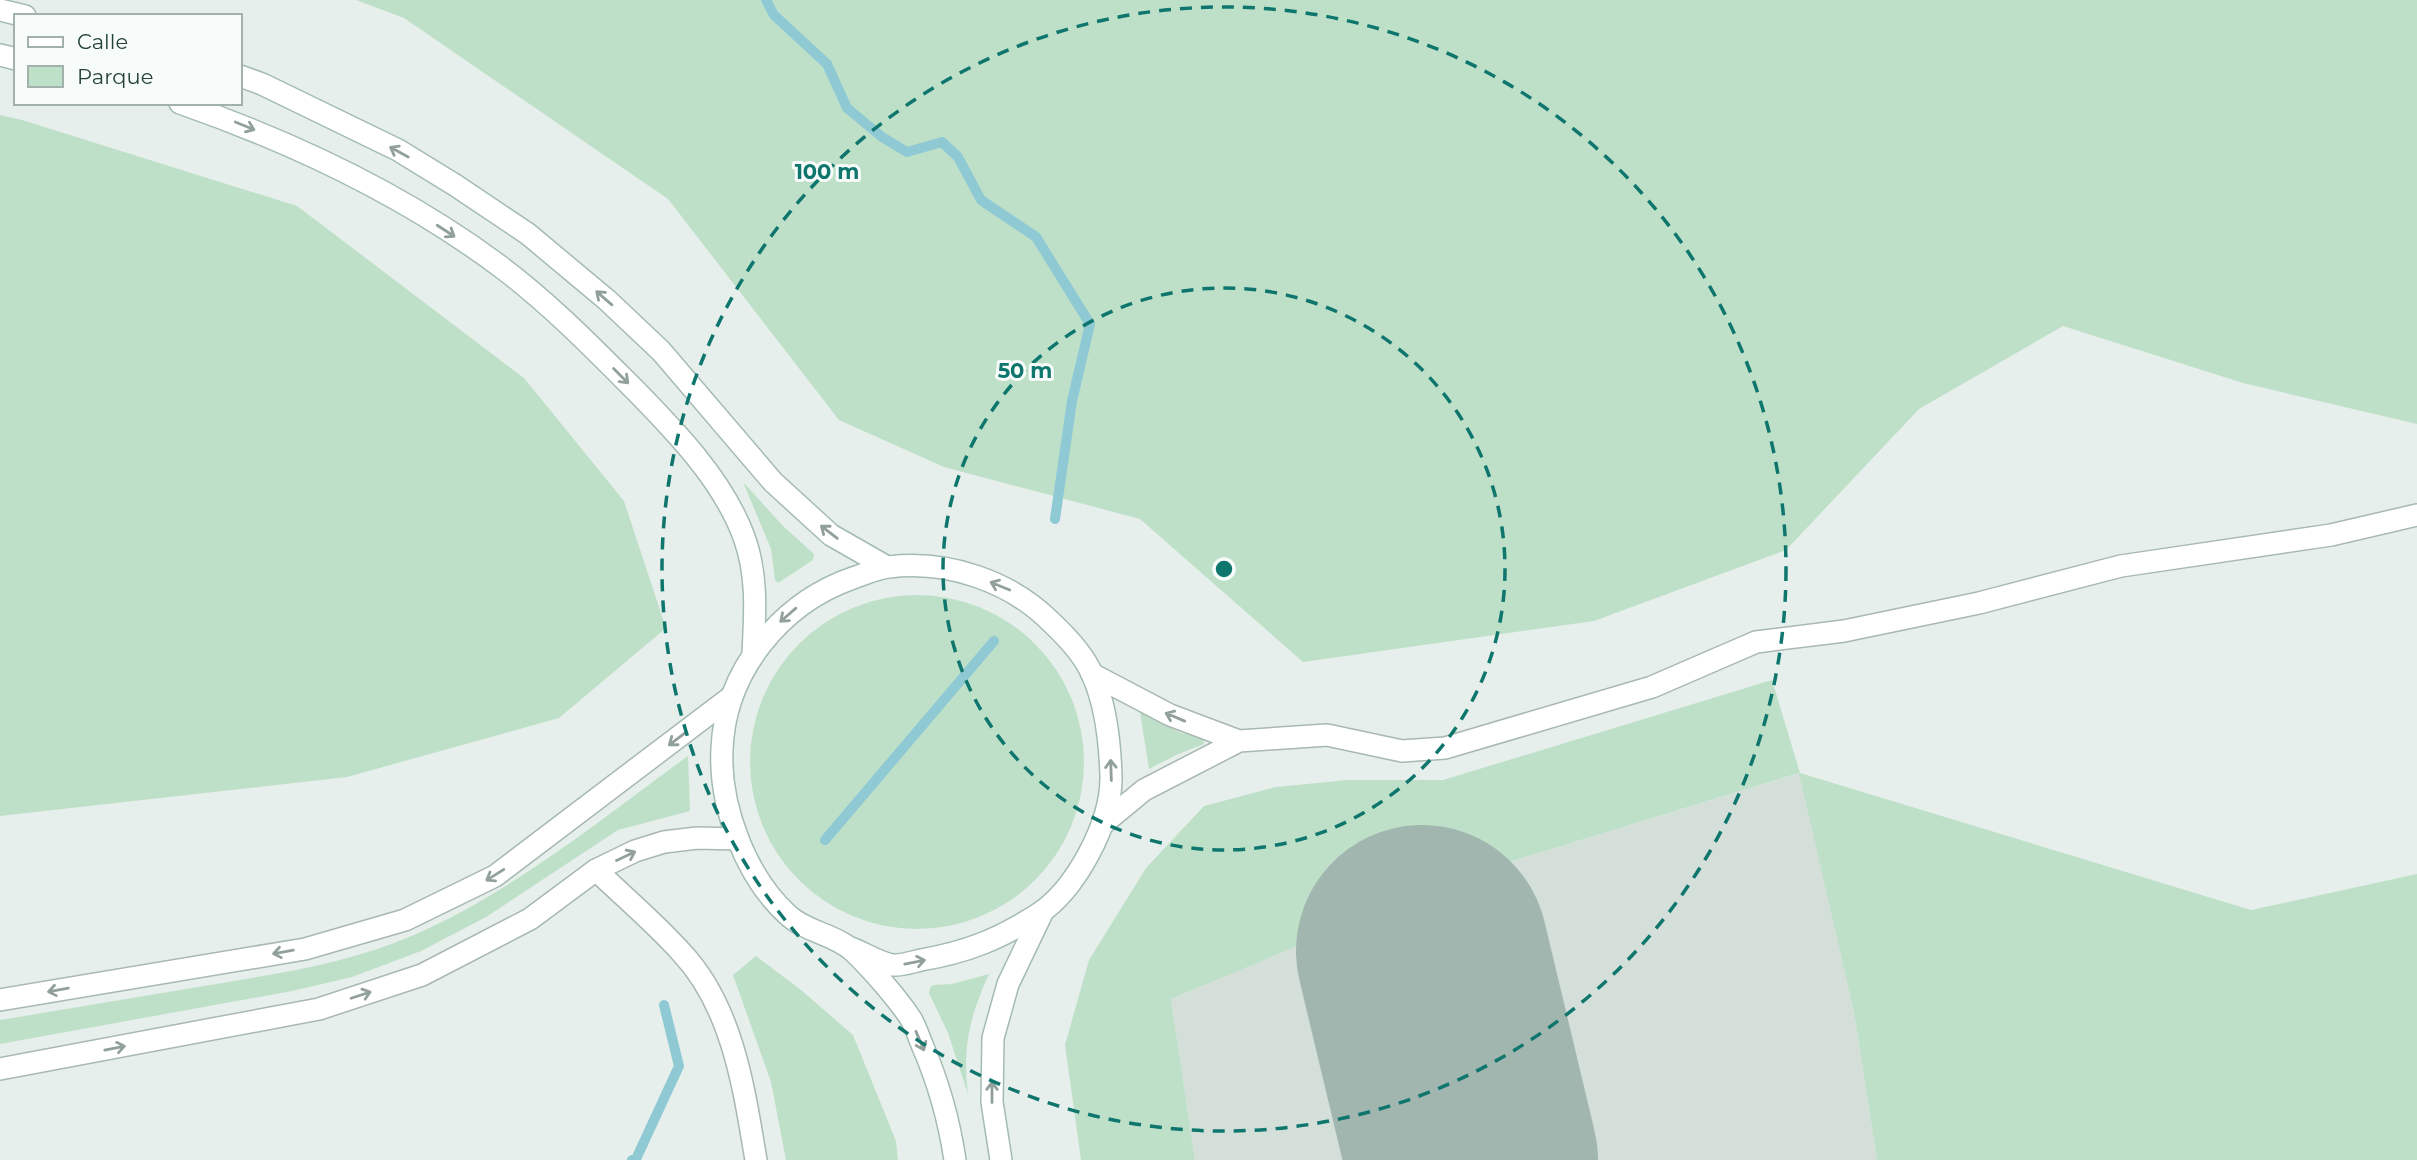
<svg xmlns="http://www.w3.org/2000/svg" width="2417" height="1160" font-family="Montserrat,sans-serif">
  <rect width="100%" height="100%" fill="#e6efeb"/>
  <path fill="#d4dfda" d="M1800,773L1854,1012L1877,1160H1195L1171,999L1470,874Z"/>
  <path fill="#bfe0c8" d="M356,0H2417V424L2243,383L2063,326L1919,409L1786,550L1594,621L1303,662L1140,519L944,467L839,420L668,199L404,18Z
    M0,115L22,120L297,206L524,378L624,501L666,628L559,718L347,777L0,816Z
    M743,482L783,526L814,554L813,560L778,583L775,580L771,549Z
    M750 762a167 167 0 1 1 334 0a167 167 0 1 1-334 0Z
    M1772,680L1800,773L2251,910L2417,874V1160H1877L1854,1012L1799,773L1470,874L1171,999L1195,1160H1081L1065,1045L1089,960L1146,868L1204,806L1276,787L1348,780H1443Z
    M1140,712L1181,733L1203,738L1204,744L1176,755L1149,769Z
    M688,756L690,811L618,830L486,917L421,951L352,977L292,991L0,1044V1020C68,1009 136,997 204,986C275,974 347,964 414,935C510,894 604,817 688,756Z
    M756,956L801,990L853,1035L896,1141L898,1160H786L771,1082L733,975Z
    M989,974C970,1016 962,1047 968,1094L948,1033L929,993L930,988L933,985L952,984Z"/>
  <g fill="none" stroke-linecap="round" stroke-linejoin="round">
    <path stroke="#8ec9d4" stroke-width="10" d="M766,0L774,15L827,64L847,108L882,137L907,152L942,142L958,157L981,200L1036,237L1090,324L1072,401L1055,519
      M825,840L994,641
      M632,1160L636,1159L679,1066L664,1005"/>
    <path stroke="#a2b6b0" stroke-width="252" d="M1422,951L1472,1160"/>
    <defs>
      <path id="minor" d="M1092,674L1170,715L1239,741
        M1104,823L1144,790L1239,741L1327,735L1402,751L1445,748L1652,687L1756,642L1844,631L1979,603L2121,566L2331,535L2417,515
        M596,870C624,897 655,923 681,952C733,1007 744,1089 756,1160"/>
      <path id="tertiary" d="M0,1000L305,949L405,920L495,876L731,697
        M0,1069L319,1009L422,975L530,919L596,870L635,851L664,842L697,838L738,839"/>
      <path id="secondary" d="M0,10L25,16
        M0,55L16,59
        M240,76L262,84L398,150L455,185L528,234L607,300L661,351L773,482L831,535L887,567
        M180,103C292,142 406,196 501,267C549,303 592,347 634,389C676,432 723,480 744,537C758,575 755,614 753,653
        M851,948C864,953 878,962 892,965C901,966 912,962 921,960C967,952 997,940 1037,915C1076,890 1112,822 1111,776C1110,744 1106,704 1092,674C1084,655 1067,637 1051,622C1010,581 948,560 889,567C877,568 865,574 853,578C781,603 725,671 722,749C719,806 746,878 789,916C807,932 836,935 853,951C871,968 898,999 911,1019C916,1027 919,1038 923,1047C939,1084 949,1120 955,1160
        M1001,1160L992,1102L993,1038L1008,984L1043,911"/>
    </defs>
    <use href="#minor" stroke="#a8b8b2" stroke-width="24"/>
    <use href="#tertiary" stroke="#a8b8b2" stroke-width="24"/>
    <use href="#secondary" stroke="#a4bbb3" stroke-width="24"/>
    <use href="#minor" stroke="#fff" stroke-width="21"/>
    <use href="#tertiary" stroke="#fff" stroke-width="21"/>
    <use href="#secondary" stroke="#fff" stroke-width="21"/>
  </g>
  <defs><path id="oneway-shaft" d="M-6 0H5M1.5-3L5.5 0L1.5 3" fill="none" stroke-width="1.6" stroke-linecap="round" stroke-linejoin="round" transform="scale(1.75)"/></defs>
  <g stroke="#92a09c">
    <use href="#oneway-shaft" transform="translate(245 126) rotate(22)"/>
    <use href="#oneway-shaft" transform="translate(399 152) rotate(-151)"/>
    <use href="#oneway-shaft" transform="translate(446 231) rotate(33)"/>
    <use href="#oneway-shaft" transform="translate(604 298) rotate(-139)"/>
    <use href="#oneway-shaft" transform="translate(621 376) rotate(45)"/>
    <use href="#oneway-shaft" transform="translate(829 532) rotate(-142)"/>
    <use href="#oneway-shaft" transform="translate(1000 586) rotate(-158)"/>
    <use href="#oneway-shaft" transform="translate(788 615) rotate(139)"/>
    <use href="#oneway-shaft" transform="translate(1175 717) rotate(-157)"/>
    <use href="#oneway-shaft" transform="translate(677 739) rotate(143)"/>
    <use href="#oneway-shaft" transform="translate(1111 770) rotate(-92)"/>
    <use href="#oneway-shaft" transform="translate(626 856) rotate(-25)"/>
    <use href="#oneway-shaft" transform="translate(495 875) rotate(148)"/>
    <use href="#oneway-shaft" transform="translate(283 952) rotate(170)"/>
    <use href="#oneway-shaft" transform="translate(915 962) rotate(-11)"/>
    <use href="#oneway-shaft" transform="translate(58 990) rotate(170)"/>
    <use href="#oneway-shaft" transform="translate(361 995) rotate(-18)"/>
    <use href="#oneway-shaft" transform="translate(920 1041) rotate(67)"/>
    <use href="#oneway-shaft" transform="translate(115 1048) rotate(-11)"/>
    <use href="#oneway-shaft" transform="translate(992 1092) rotate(-90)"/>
  </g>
  <g fill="none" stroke="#0f766e" stroke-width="3.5" stroke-dasharray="12 9">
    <circle cx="1224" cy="569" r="281"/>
    <circle cx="1224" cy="569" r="562"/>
  </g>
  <circle cx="1224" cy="569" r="10" fill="#0f766e" stroke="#f7fbf9" stroke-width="3.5"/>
  <g font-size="21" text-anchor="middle" font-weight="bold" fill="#0f766e" stroke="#f7fbf9" stroke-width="6" stroke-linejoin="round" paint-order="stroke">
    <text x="827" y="179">100 m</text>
    <text x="1025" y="378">50 m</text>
  </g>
  <rect x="14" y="14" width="228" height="91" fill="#f7fbf9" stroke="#a3b1ad" stroke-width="2"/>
  <rect x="28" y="37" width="35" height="10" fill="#ffffff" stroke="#a3b1ad" stroke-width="2"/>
  <text x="77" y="49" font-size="21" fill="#24423a">Calle</text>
  <rect x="28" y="66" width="35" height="21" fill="#bfe0c8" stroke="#a3b1ad" stroke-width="2"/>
  <text x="77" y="84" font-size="21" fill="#24423a">Parque</text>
</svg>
